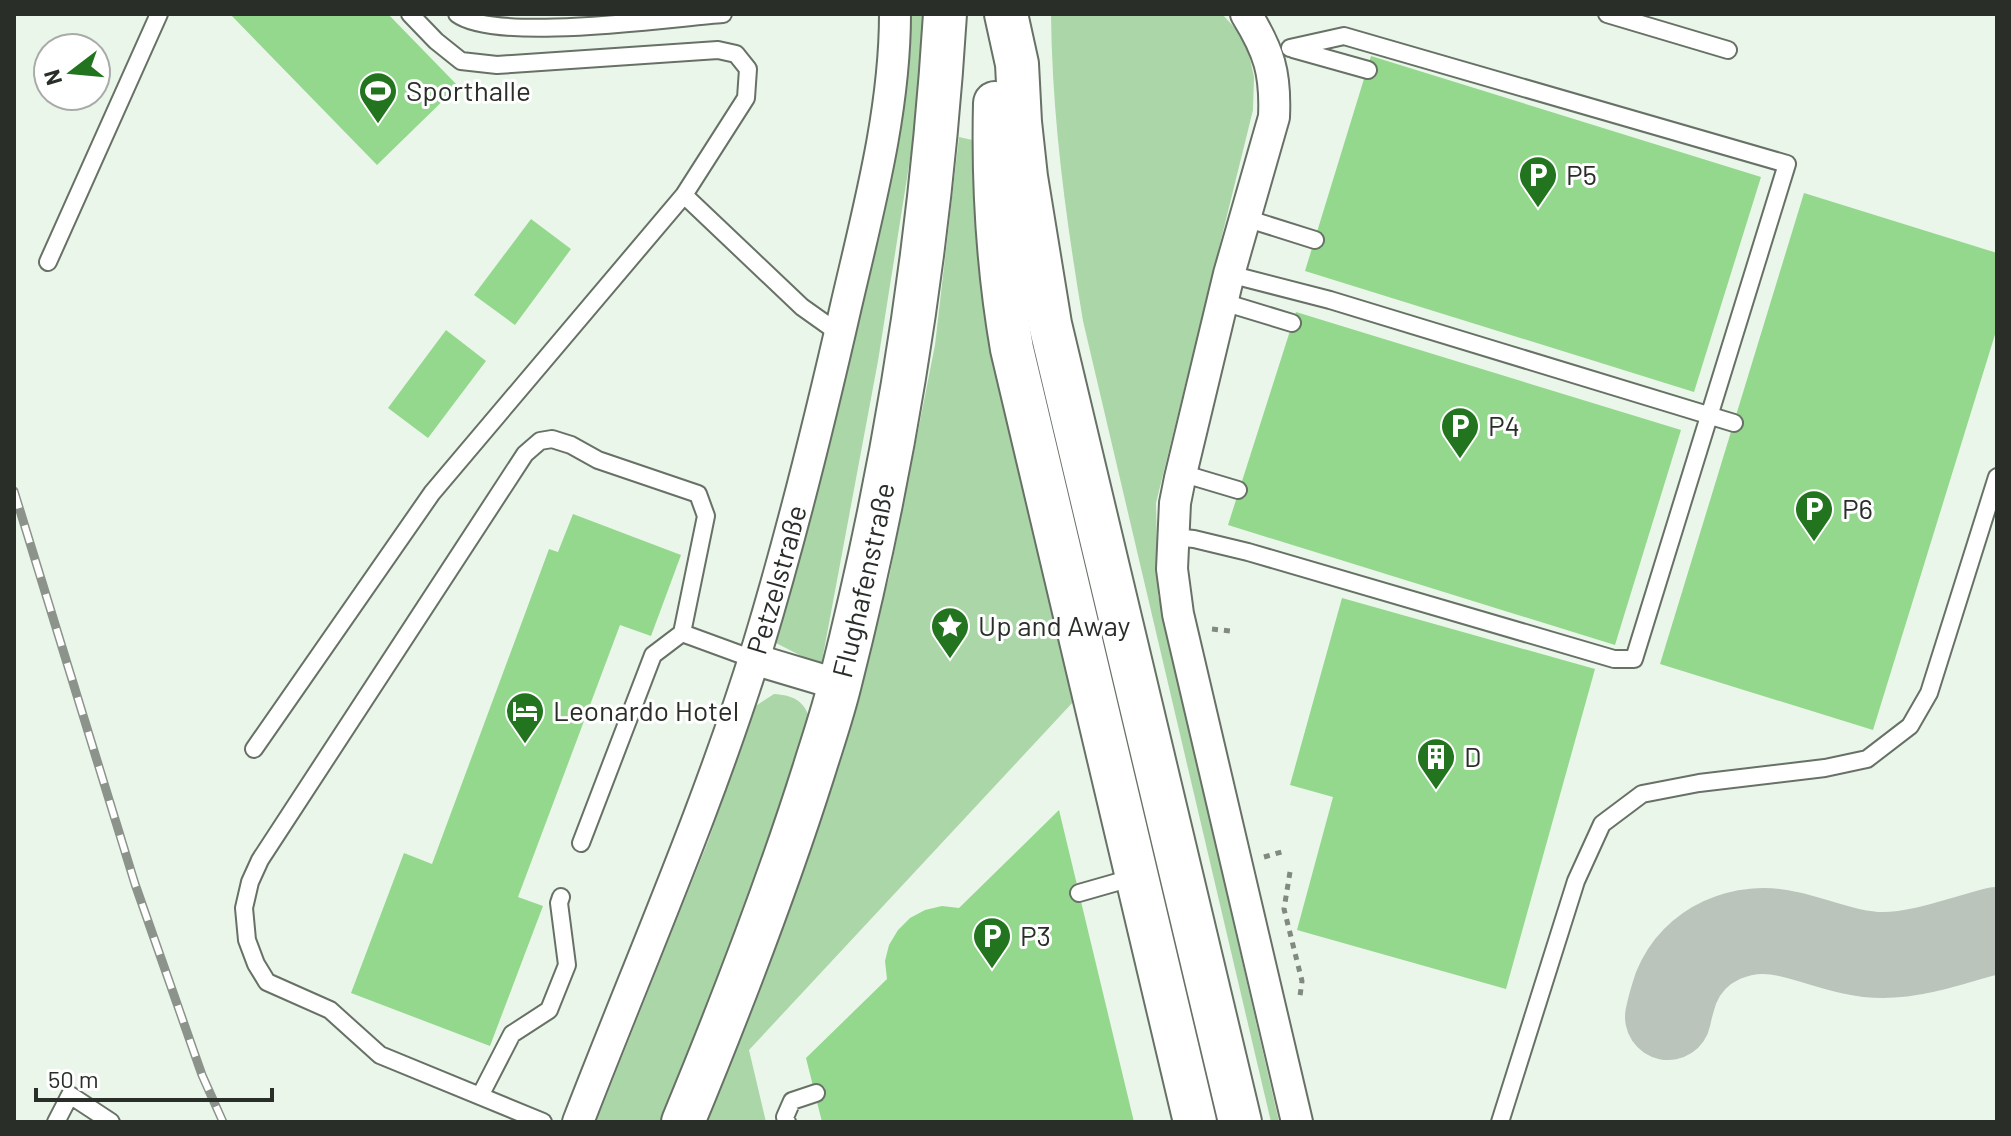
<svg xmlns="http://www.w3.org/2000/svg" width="2011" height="1136" font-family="Barlow,sans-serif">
  <rect width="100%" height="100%" fill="#ebf6ea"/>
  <path fill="#abd6a7" d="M910,14H933L878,361L821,666L774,642L845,371L902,123Z
    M1051,14H1222L1246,40L1254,77L1253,110L1156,503L1158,595L1279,1122H1271L1083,321C1066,219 1052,118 1051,14Z
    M959,137L977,141L1074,701L749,1050L766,1122H701L805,854L889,578L935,345Z
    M774,694C793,695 805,701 810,720L766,862L663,1122H596L709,839L754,707Z"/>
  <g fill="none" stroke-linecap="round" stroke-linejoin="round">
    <path stroke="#bbc4ba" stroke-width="86" d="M1668,1017C1670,1007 1673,997 1676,988C1694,943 1743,923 1788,934C1820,941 1850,955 1883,955C1921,955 1961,939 1997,930"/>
  </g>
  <path fill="#93d88d" d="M230,14H388L458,86L377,165Z
    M1371,56L1761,177L1694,392L1305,271Z
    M1804,193L1997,253V328L1873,730L1660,664Z
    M531,219L571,249L515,325L474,295Z
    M1296,312L1681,430L1615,645L1228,525Z
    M446,330L486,361L428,438L388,408Z
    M573,514L681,555L651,636L620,625L518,897L543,906L490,1046L351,993L404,853L432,864L549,549L558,552Z
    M1342,598L1595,669L1506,989L1297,930L1333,797L1290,785Z
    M1059,810L1134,1122H822L806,1058L887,979L885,961L889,945L898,930L910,918L925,910L942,906L959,908Z"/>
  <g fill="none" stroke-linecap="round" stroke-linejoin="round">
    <defs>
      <path id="service" d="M410,14L436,41L461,61L497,65L718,50L736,54L748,69L746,98L684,195L802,307L840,334
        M457,14C495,43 669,18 723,14
        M1607,14L1728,50
        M1293,49L1368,70
        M1245,218L1315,240
        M48,262L159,14
        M1229,274L1330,300L1734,423
        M1223,302L1292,323
        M1181,473L1238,490
        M1172,537L1194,539L1248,552L1614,659H1634L1787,164L1344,36L1290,48
        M682,633L753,659
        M254,749L432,493L684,195
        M1079,893L1135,877
        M480,1096L512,1034L549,1010L567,965L559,903L561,897
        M56,1122L70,1095L111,1122
        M543,1122L380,1055L330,1010L267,982L256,964L247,940L244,908L250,882L260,860L525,454L540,441L552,439L571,445L598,460L698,494L706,516L682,633L653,655L581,843
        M787,1122L785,1117L792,1101L816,1093
        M1500,1122L1576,881L1602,824L1642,794L1699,783L1825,768L1867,759L1910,726L1929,693L1997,477"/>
      <g id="minor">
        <path d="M1246,14C1269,51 1276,73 1274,117L1229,274L1180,478L1175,503L1172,569L1178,614L1297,1122"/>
        <path d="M753,659L840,685"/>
        <path id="s1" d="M578,1122C639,964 708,808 758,646C792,534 820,420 846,306C868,211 895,112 895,14"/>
      </g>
      <g id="secondary">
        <path d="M1006,14L1017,64L1020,122L1026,177L1050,324L1240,1122"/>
        <path d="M995,103C993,186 998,268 1012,349L1195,1122"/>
        <path id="s2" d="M683,1122C731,1006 776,890 814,770C823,741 833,712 840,683C896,463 931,241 945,14"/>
      </g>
    </defs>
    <use href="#service" stroke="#677166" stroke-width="20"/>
    <use href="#minor" stroke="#677166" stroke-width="34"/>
    <use href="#secondary" stroke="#677166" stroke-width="46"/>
    <path stroke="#818981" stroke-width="5" stroke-dasharray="6 6" stroke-linecap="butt" d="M1212,629L1230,631
      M1264,857L1285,851
      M1290,872L1284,909L1302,981L1300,996"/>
    <use href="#service" stroke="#fff" stroke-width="16"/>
    <use href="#minor" stroke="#fff" stroke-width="30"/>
    <use href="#secondary" stroke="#fff" stroke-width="42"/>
    <defs>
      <path id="rail" d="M14,491L135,884L202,1075L223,1122"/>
    </defs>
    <use href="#rail" stroke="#8b938a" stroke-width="9"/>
    <use href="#rail" stroke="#fff" stroke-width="6" stroke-dasharray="18" stroke-linecap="butt"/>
  </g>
  <defs>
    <symbol id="stadium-pin" viewBox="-11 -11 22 30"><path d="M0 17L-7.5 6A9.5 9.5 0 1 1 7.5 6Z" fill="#22741e" stroke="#fff"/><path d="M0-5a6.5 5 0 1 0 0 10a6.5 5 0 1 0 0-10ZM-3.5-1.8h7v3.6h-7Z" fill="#fff"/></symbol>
    <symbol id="parking-pin" viewBox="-11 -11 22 30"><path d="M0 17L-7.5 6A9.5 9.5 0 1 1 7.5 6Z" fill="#22741e" stroke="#fff"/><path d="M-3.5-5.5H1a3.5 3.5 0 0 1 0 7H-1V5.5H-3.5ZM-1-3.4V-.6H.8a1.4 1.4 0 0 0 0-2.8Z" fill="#fff"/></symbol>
    <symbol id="sight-pin" viewBox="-11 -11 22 30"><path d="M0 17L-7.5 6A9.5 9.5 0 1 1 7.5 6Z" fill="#22741e" stroke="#fff"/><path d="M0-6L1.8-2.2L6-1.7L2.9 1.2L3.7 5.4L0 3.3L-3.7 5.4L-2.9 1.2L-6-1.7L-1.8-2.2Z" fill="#fff"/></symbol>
    <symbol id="hotel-pin" viewBox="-11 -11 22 30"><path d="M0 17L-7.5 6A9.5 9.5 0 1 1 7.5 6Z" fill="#22741e" stroke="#fff"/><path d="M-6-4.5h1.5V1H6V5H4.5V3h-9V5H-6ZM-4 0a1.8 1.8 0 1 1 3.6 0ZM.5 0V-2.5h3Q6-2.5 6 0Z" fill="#fff"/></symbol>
    <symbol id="building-pin" viewBox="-11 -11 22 30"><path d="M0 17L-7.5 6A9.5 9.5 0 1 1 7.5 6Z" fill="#22741e" stroke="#fff"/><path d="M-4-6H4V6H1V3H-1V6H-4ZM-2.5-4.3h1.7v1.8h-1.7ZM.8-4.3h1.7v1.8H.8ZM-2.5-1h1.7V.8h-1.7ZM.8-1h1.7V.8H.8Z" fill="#fff"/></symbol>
  </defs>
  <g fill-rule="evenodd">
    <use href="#stadium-pin" x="356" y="69" width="44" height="60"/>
    <use href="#parking-pin" x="1516" y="153" width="44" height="60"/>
    <use href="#parking-pin" x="1438" y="404" width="44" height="60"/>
    <use href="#parking-pin" x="1792" y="487" width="44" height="60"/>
    <use href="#sight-pin" x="928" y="604" width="44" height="60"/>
    <use href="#hotel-pin" x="503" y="689" width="44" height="60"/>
    <use href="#building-pin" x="1414" y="735" width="44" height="60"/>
    <use href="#parking-pin" x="970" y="914" width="44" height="60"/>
  </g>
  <g text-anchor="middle" stroke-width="6" stroke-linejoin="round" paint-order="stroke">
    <g font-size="28" fill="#292e29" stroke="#fff" text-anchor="start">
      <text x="406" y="101">Sporthalle</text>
      <text x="1566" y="185">P5</text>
      <text x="1488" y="436">P4</text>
      <text x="1842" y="519">P6</text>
      <text x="978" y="636">Up and Away</text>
      <text x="553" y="721">Leonardo Hotel</text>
      <text x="1464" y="767">D</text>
      <text x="1020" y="946">P3</text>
    </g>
    <g font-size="28" fill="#292e29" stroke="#fff">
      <text dy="10" stroke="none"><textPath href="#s1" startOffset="578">Petzelstraße</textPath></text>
      <text dy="10" stroke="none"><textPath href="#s2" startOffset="572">Flughafenstraße</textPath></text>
    </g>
  </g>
  <rect width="2011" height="1136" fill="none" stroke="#292e29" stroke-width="32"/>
  <g transform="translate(72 72) rotate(254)"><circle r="38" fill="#ffffff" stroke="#a9aba9" stroke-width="2"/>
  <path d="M0-6L14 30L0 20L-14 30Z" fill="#22741e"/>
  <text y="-12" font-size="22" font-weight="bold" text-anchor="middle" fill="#292e29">N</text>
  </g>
  <path d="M36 1088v12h236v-12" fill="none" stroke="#292e29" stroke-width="4"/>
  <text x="48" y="1088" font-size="24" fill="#292e29" stroke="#ffffff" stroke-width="6" paint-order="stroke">50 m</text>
</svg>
